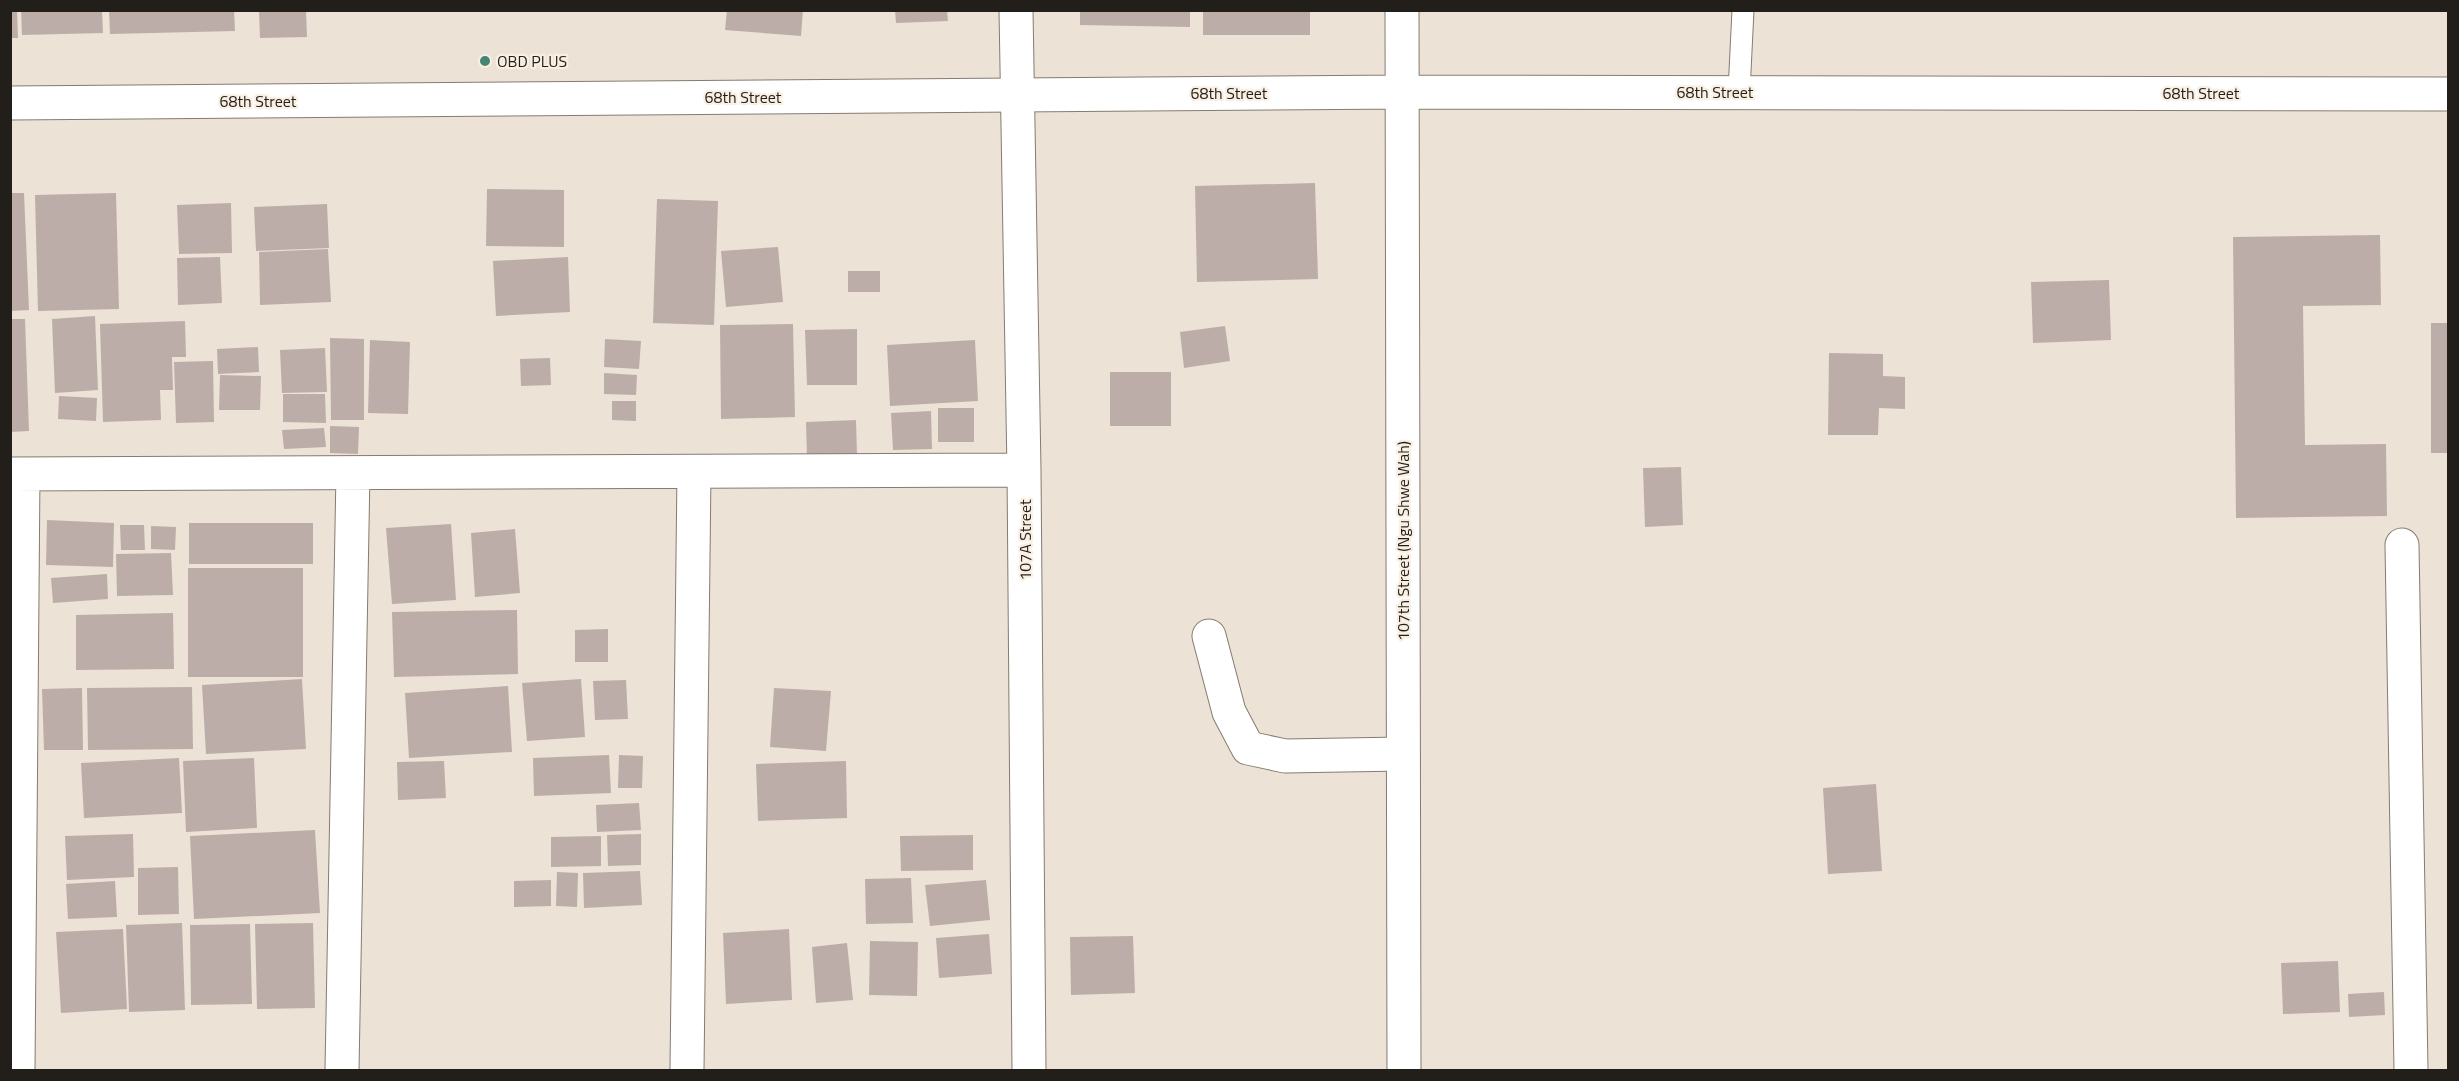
<svg xmlns="http://www.w3.org/2000/svg" width="2459" height="1081" font-family="'Titillium Web',sans-serif">
  <rect width="100%" height="100%" fill="#ece2d6"/>
  <path fill="#bdada9" d="M10,10H17L18,38H10Z
    M21,10H102L103,33L22,35Z
    M109,10H234L235,31L110,34Z
    M259,10H306L307,37L260,38Z
    M727,10H803L801,36L725,30Z
    M895,10H947L948,21L896,23Z
    M1080,10H1190V27L1080,25Z
    M1203,10H1310V35H1203Z
    M1315,183L1318,279L1197,282L1195,186Z
    M487,189L564,190V247L486,246Z
    M10,193H24L29,310L10,311Z
    M116,193L119,309L38,311L35,195Z
    M657,199L718,201L714,325L653,323Z
    M231,203L232,253L179,254L177,205Z
    M327,204L329,248L256,251L254,207Z
    M2380,235L2381,305L2303,306L2305,445L2386,444L2387,516L2236,518L2233,237Z
    M778,247L783,302L726,307L721,251Z
    M328,249L331,302L260,305L259,252Z
    M220,257L222,303L178,305L177,258Z
    M568,257L570,312L496,316L493,261Z
    M848,271H880V292H848Z
    M2109,280L2111,340L2033,343L2031,282Z
    M95,316L98,390L55,393L52,319Z
    M10,319H25L29,431L10,432Z
    M185,321L186,357H172L173,390H160L161,420L103,422L100,324Z
    M2431,323H2448V453H2431Z
    M793,324L795,417L721,419L720,325Z
    M1225,326L1230,361L1184,368L1180,332Z
    M857,329V385H807L805,330Z
    M330,338L364,339V420H331Z
    M605,339L641,341L639,369L604,367Z
    M370,340L410,342L408,414L368,413Z
    M975,340L978,401L890,406L887,345Z
    M258,347L259,372L218,374L217,349Z
    M325,348L327,392L282,393L280,350Z
    M1829,353L1883,354V376L1905,377V409L1879,408L1878,435H1828Z
    M550,358L551,385L521,386L520,359Z
    M213,361L214,422L176,423L174,362Z
    M1110,372H1171V426H1110Z
    M604,373L637,375L636,395L604,394Z
    M220,375L261,376L260,410H219Z
    M283,394H325L326,423L283,422Z
    M59,396L97,398L96,421L58,419Z
    M612,401H636V421L612,420Z
    M938,408H974V442H938Z
    M931,411L932,449L893,450L891,413Z
    M856,420L857,455L807,458L806,422Z
    M330,426L359,427L358,454L330,453Z
    M324,428L326,447L284,449L282,430Z
    M1681,467L1683,525L1645,527L1643,468Z
    M47,520L114,523L113,567L46,565Z
    M189,523H313V564H189Z
    M451,524L456,600L392,604L386,528Z
    M120,525H144L145,550H121Z
    M151,526L176,527L175,550L151,549Z
    M515,529L520,593L475,597L471,533Z
    M171,553L173,595L117,596L116,554Z
    M188,568H303V677H188Z
    M107,574L108,599L53,603L51,578Z
    M517,610L518,674L394,677L392,612Z
    M173,613L174,669L76,670V615Z
    M608,629V662H575V630Z
    M302,679L306,749L206,754L202,685Z
    M581,679L585,737L527,741L522,683Z
    M626,680L628,719L595,720L593,681Z
    M508,686L512,752L409,758L405,693Z
    M192,687L193,749L88,750L87,688Z
    M82,688L83,750H44L42,689Z
    M774,688L831,691L826,751L770,747Z
    M609,755L611,793L534,796L533,758Z
    M619,755L643,756L642,788H618Z
    M179,758L182,813L84,818L81,763Z
    M254,758L257,828L186,832L183,761Z
    M444,761L446,798L398,800L397,762Z
    M846,761L847,818L758,821L756,764Z
    M1876,784L1882,871L1828,874L1823,788Z
    M639,803L641,830L597,832L596,805Z
    M315,830L320,913L194,919L190,836Z
    M133,834L134,877L67,880L65,836Z
    M641,834V865L608,866L607,835Z
    M973,835V870L901,871L900,836Z
    M601,836V866L551,867V837Z
    M178,867L179,914L138,915V868Z
    M640,871L642,905L584,908L583,873Z
    M557,872L578,873L577,907L556,906Z
    M911,878L913,923L866,924L865,879Z
    M551,880V906L514,907V881Z
    M986,880L990,920L930,926L925,885Z
    M115,881L117,917L68,919L66,884Z
    M182,923L185,1010L129,1012L126,925Z
    M313,923L315,1008L257,1009L255,924Z
    M250,924L252,1004L191,1005L190,925Z
    M123,929L127,1009L61,1013L56,932Z
    M789,929L792,1000L726,1004L723,933Z
    M989,934L992,974L939,978L936,938Z
    M1133,936L1135,993L1071,995L1070,937Z
    M870,941L918,942L917,996L869,995Z
    M847,943L853,1000L816,1003L812,947Z
    M2338,961L2340,1012L2283,1014L2281,963Z
    M2384,992L2385,1015L2349,1017L2348,994Z"/>
  <g fill="none" stroke-linecap="round" stroke-linejoin="round">
    <defs>
      <path id="lane" d="M1739,92L1743,10"/>
      <path id="street" d="M1016,10L1024,470L1029,1070
        M10,474L1024,470
        M2402,545L2411,1070
        M1209,636L1229,712L1248,748L1285,756L1403,754
        M18,1070L23,474
        M342,1070L353,473
        M687,1070L694,472"/>
      <path id="secondary" d="M1402,10L1404,1070
        M10,103L1402,92L2448,94"/>
    </defs>
    <use href="#lane" stroke="#847c71" stroke-width="23"/>
    <use href="#street" stroke="#847c71" stroke-width="35"/>
    <use href="#secondary" stroke="#847c71" stroke-width="35"/>
    <use href="#lane" stroke="#fff" stroke-width="21"/>
    <use href="#street" stroke="#fff" stroke-width="33"/>
    <use href="#secondary" stroke="#fff" stroke-width="33"/>
  </g>
  <circle fill="#448574" stroke="#f9f0e3" stroke-width="2" cx="485" cy="61" r="6"/>
  <g text-anchor="middle" stroke-width="4.5" stroke-linejoin="round" paint-order="stroke">
    <g font-size="16" fill="#221f1b" stroke="#f9f0e3" text-anchor="start">
      <text x="497" y="67">OBD PLUS</text>
    </g>
    <g font-size="16" fill="#221f1b" stroke="#f9f0e3">
      <text x="1715" y="98">68th Street</text>
      <text x="1229" y="99">68th Street</text>
      <text x="2201" y="99">68th Street</text>
      <text x="743" y="103">68th Street</text>
      <text x="258" y="107">68th Street</text>
      <text transform="translate(1025 540) rotate(-90)" y="6">107A Street</text>
      <text transform="translate(1403 541) rotate(-90)" y="6">107th Street (Ngu Shwe Wah)</text>
    </g>
  </g>
  <rect width="2459" height="1081" fill="none" stroke="#221f1b" stroke-width="24"/>
</svg>
